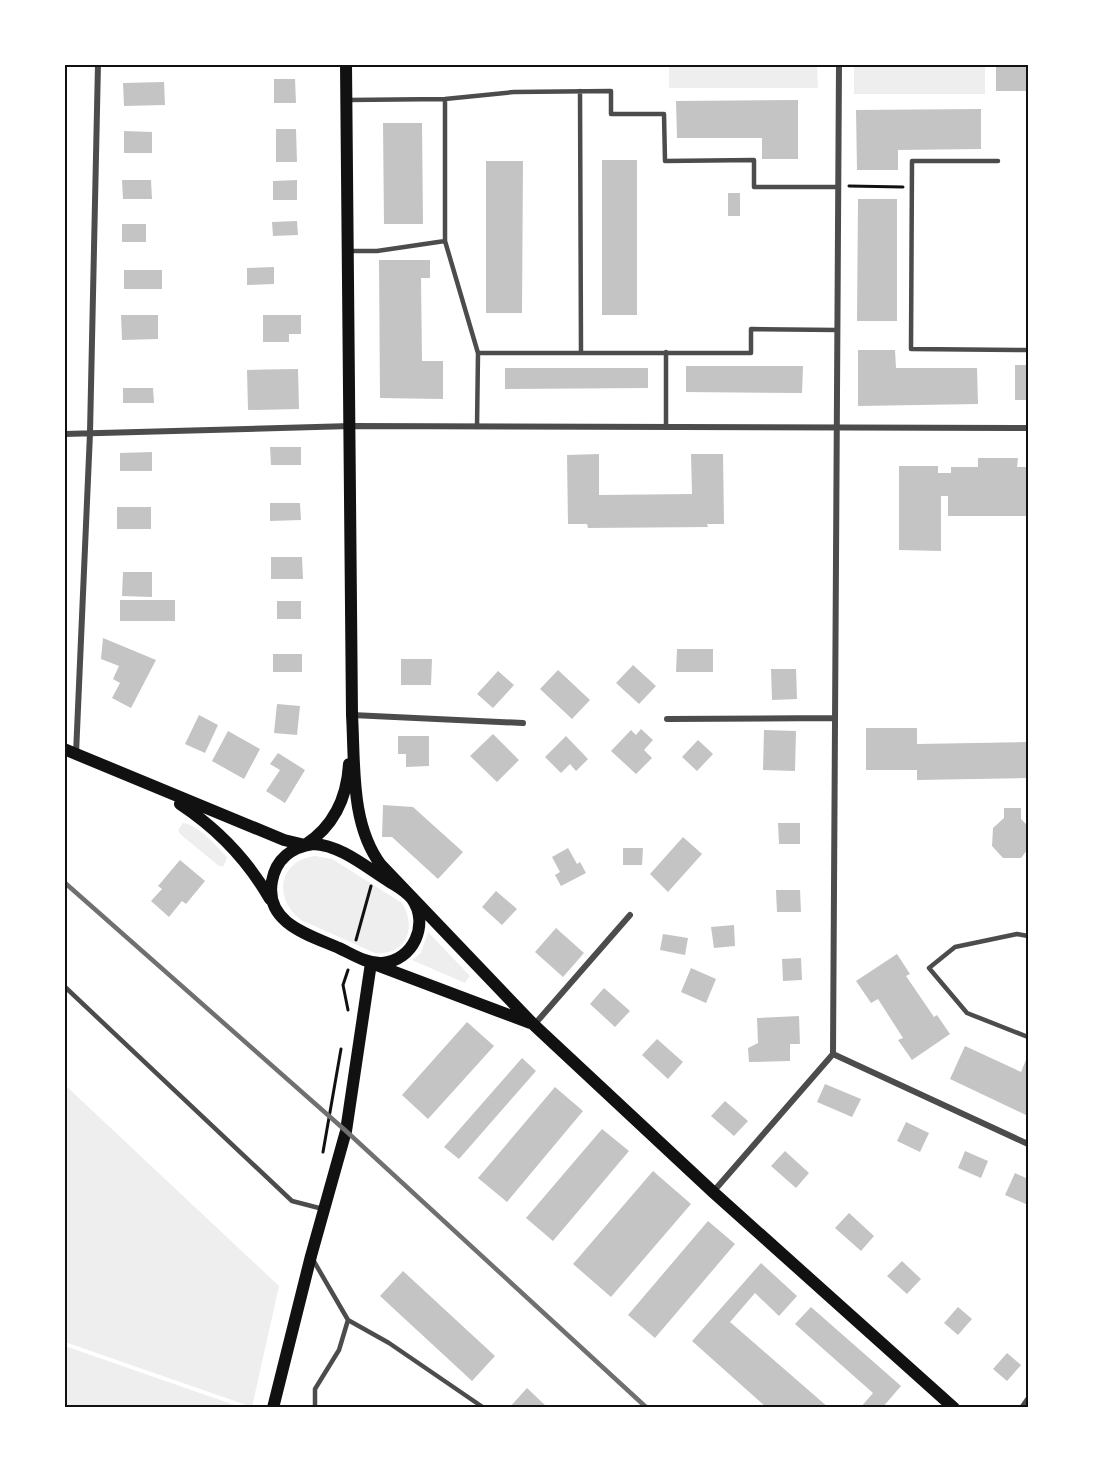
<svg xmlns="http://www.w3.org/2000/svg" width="1093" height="1472" font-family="'PT Sans Narrow',sans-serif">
  <rect width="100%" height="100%" fill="#fff"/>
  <path fill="#eee" d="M669,65H817L818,88H669Z
    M854,65H985V94H854Z
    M183,823C199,825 216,846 227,857L224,866H219L180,834L178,830Z
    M315,856L332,859L402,903C417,927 407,956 375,953L301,920C274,900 277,861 315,856Z
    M428,932L470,976L465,983L412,960L421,953Z
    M65,1085L279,1286L252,1407L65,1342Z
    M65,1346L240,1407H65Z"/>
  <path fill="#c4c4c4" d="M996,64H1028V91H996Z
    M274,79H295L296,103H274Z
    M164,82L165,105L124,106L123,83Z
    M798,100V159H762V138H677L676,101Z
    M981,109V149L898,150V170H857L856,110Z
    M383,123H422L423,224H384Z
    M276,129H296L297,162H276Z
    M124,131L152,132V153H124Z
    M602,160H637V315H602Z
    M486,161H523L522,313H486Z
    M122,180H151L152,199H123Z
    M297,180V200H273V181Z
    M728,193H740V216H728Z
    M858,199H897V321H857Z
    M297,221L298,235L273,236L272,222Z
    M122,224H146V242H122Z
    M379,260H430V278H421L422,361H443V399L380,398Z
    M274,267V284L247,285V268Z
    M124,270H162V289H124Z
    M121,315H158V339L122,340Z
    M263,315H301V334H289V342H263Z
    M858,350H895L896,368H977L978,404L858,406Z
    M1015,365H1028V400H1015Z
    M686,366H803L802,393L686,392Z
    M505,368H648V388L505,389Z
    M298,369L299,409L248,410L247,370Z
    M123,388H153L154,403H123Z
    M270,447H301V465H271Z
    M152,452V471H120V453Z
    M599,454V495L692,494L691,454H723L724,524H707L708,527L588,528L587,524H568L567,455Z
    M978,458H1018L1017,467H1028V516H948V496H941V551L899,550V466H938V473H951V467H978Z
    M270,503H300L301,520L270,521Z
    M117,507H151V529H117Z
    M271,557H302L303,579H271Z
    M123,572H152V597L122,596Z
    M120,600H175V621H120Z
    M277,601H301V619H277Z
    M103,638L156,660L131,708L112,698L120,683L113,679L119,666L101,659Z
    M677,649H713V672H676Z
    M273,654H302V672H273Z
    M401,659H432L431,685H401Z
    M633,665L656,686L639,704L616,683Z
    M771,669H796L797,699L772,700Z
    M558,670L590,700L572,719L540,689Z
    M498,671L514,685L493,708L477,694Z
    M277,704L300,706L297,735L274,733Z
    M199,715L218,725L205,753L185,744Z
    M866,728H917V744L1026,742V736H1028V778L917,780V770H866Z
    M641,729L653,740L644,750L652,758L636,774L611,751L631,730L636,735Z
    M764,730L796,731L795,771L763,770Z
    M228,731L260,749L244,779L212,761Z
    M493,734L519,760L497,782L470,756Z
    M398,736H429V766L406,767V754H398Z
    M566,736L588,759L576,771L570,764L561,773L545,757Z
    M698,740L713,754L697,771L682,757Z
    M278,753L305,770L285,803L266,791L280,770L270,764Z
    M383,805L413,807L463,852L438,879L392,837H382Z
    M1004,808H1021V819L1028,826V849L1021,858H1003L992,846L993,828L1004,818Z
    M778,823H800V844H779Z
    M683,837L702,854L668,892L650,874Z
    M568,848L577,864L580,862L586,873L561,886L555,875L560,872L552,857Z
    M623,848H643L642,865H623Z
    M180,860L205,881L186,904L182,901L169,917L151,901L162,889L158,886Z
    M776,890H800L801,912H777Z
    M496,891L517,909L502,925L482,907Z
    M734,925L735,946L714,948L711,927Z
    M556,928L584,953L563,977L535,952Z
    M663,934L688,938L685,955L660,950Z
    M897,954L910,974L906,976L934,1017L937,1015L950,1034L912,1060L898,1040L903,1038L878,999L871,1003L856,981Z
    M801,958L802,980L783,981L782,959Z
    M691,968L716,979L706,1003L681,992Z
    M604,988L630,1011L615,1027L590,1004Z
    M799,1016L800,1044H790V1061L749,1062L748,1048L758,1043L757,1018Z
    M467,1022L494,1046L428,1119L402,1095Z
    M657,1039L683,1062L668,1079L642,1055Z
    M965,1046L1021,1072L1028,1055V1116L950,1079Z
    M522,1058L536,1071L459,1159L444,1147Z
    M825,1084L861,1099L852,1117L817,1102Z
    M555,1087L583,1111L507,1202L478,1178Z
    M725,1101L748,1121L734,1136L711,1116Z
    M906,1122L929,1133L920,1152L897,1141Z
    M602,1129L629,1151L553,1241L526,1218Z
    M785,1151L809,1173L796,1188L771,1166Z
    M965,1151L988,1161L981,1178L958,1168Z
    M653,1171L691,1204L611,1297L573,1264Z
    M1015,1173L1028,1179V1205L1005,1195Z
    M849,1213L874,1236L861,1251L835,1228Z
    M708,1221L735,1244L655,1338L628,1315Z
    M902,1261L921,1279L907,1294L887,1276Z
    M761,1263L797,1296L779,1316L755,1293L730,1322L829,1408H767L692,1341Z
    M403,1271L495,1356L472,1381L380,1296Z
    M811,1307L901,1386L882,1408H860L873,1393L795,1324Z
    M958,1307L972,1319L958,1335L944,1323Z
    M1007,1353L1021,1365L1007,1381L993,1369Z
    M527,1388L548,1408H509Z"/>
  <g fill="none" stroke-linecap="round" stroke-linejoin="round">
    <path stroke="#111" stroke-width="3" d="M849,186L903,187
      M356,940L371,886
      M348,970L343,985L348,1010
      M323,1152L341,1049"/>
    <path stroke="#4c4c4c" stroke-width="4.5" d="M580,91L581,353
      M445,99V241L478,353H751V329L837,330
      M348,100L445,99L514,92L611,91V114H664L665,161L754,160V187H838
      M998,161H912L911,349L1028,350
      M350,251H377L445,241
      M477,427L478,353
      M666,427V352
      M1028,936L1017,934L955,947L929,968L967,1013L1028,1037
      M64,986L292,1201L323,1209
      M312,1258L348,1320L389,1343L484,1408
      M315,1408V1389L339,1350L348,1320
      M1021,1408L1028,1398"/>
    <path stroke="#4c4c4c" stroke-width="6" d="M64,434L351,426L1028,428
      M352,715L523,723
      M667,719L835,718
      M76,754L90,433L98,64
      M534,1025L630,915
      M833,1054L839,64
      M833,1054L1028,1144
      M713,1192L833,1054"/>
    <path stroke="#111" stroke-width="12" d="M346,64L352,715C355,764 350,824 381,865L534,1025L713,1192L954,1408
      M64,749L284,840L305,845C334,826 347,798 349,764
      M180,804C218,829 247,859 270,899
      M313,844C341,845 367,868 390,882C398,887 406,891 412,899C430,924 413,961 382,963C367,964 352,954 339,948C309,935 264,923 272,881C276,859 292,847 313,844Z
      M273,1408L311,1256L346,1131L371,963L530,1023"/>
    <path stroke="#707070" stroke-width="4.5" d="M64,882L346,1131L647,1408"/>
  </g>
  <rect width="1093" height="1472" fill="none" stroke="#ffffff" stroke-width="132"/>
  <rect x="66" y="66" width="961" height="1340" fill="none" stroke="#111" stroke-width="2"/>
</svg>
